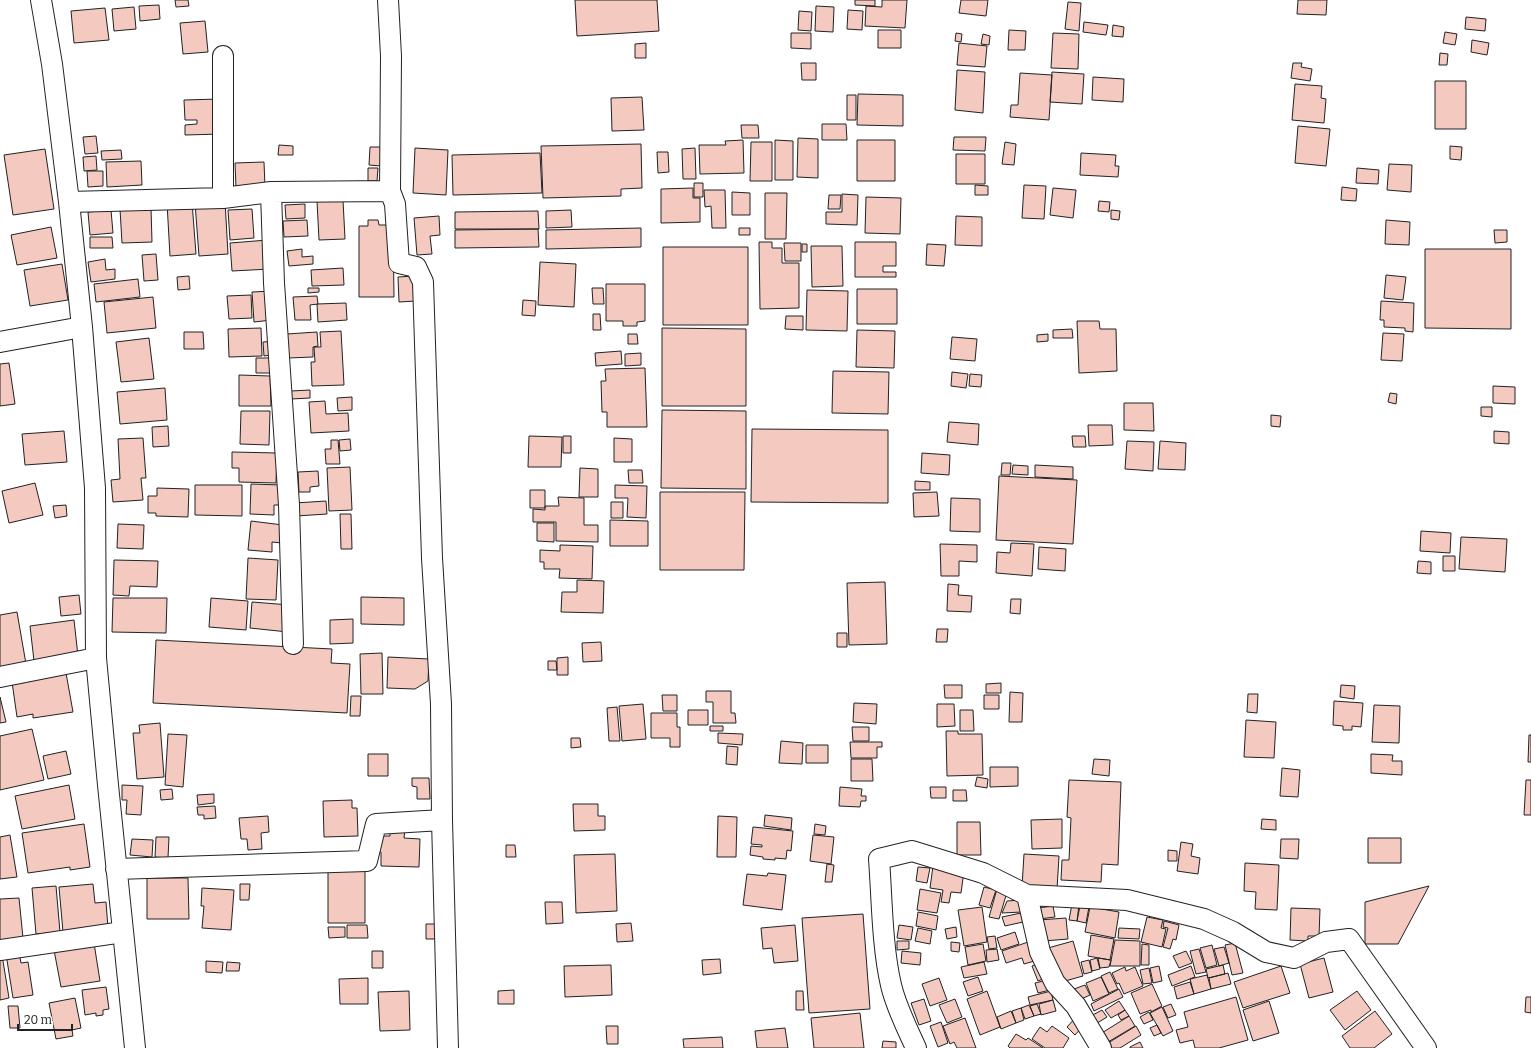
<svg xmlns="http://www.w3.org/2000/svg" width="1531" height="1048" font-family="Bitter,serif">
  <rect width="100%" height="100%" fill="#fff"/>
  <path fill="#f3c9c0" stroke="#222" d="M175,0H188L189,6L176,7Z
    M575,0H657L659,31L577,36Z
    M855,0H875V6L855,5Z
    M882,0H907L905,28L865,26L866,6L882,7Z
    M961,0H988L986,16L959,13Z
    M1298,0H1327L1326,15L1297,14Z
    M1068,2L1081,3L1079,31L1065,29Z
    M159,5L160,19L140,21L139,6Z
    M816,6L834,7L833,32L815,31Z
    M134,7L136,29L114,31L112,9Z
    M105,8L109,40L74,43L71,11Z
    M848,10L863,11L862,30L847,29Z
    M799,11L812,12L811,31L798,30Z
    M1466,17L1486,19L1485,31L1465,29Z
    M205,21L208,52L183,54L180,23Z
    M1084,22L1108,25L1106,35L1083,32Z
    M1113,25L1124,27L1123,37L1112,36Z
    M878,30H901V48H878Z
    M1009,30L1026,31L1025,50H1008Z
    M1445,32L1457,34L1455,45L1443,43Z
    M791,33H811V49L791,48Z
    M956,33L962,34L961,42L955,41Z
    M1053,33L1079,34L1078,69L1051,68Z
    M983,34L990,36L989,45L981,44Z
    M1472,40L1489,43L1487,55L1471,52Z
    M646,43V58H635V44Z
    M959,43L987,46L985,67L957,65Z
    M1440,53L1448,54L1447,65H1439Z
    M801,63H816V80H802Z
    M1293,63H1302L1301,67L1312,69L1310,81L1291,78Z
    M957,70L985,72L983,113L955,110Z
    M1052,72L1084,74L1082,104L1050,102Z
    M1020,73L1052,75L1049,120L1010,117L1011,105H1018Z
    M1093,77L1124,79L1123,102L1092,100Z
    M1435,81H1466V129H1435Z
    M1295,84L1322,86L1321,98L1326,99L1324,123L1292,120Z
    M858,94L903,95V126L857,125Z
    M847,95H856V120H847Z
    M642,97L644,130L612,131L611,98Z
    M219,99L221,134L185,135V125L197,124V120H185L184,100Z
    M822,124H846L847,140H822Z
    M741,125H758L759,138H742Z
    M1298,126L1330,129L1326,166L1295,163Z
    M96,136L98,153L85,154L83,137Z
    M954,137H986L985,151L953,150Z
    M798,138L818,139V178L797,177Z
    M743,140L744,173L700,174L699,145H726L725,141Z
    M775,140L793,141V180H775Z
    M857,140H895V181H857Z
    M751,142H772V181H750Z
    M1005,142L1016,144L1014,165L1002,164Z
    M641,144L642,188L621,189V196L543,198L541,146Z
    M279,145L293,146V155H278Z
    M1450,146L1462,147L1461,160L1450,159Z
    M370,147H381V166L369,165Z
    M415,148L448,150L446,195L413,193Z
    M695,148L696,179H683L682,149Z
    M45,149L54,209L13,215L4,155Z
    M121,150L122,159L102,160L101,151Z
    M657,152H668L669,172L658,173Z
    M540,153L542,193L453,195L452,155Z
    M1081,153L1116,155L1115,166H1119L1118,177L1080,175Z
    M956,154H985V184H956Z
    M96,156L97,170L84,171L83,157Z
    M141,161L142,185L107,187L106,162Z
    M264,162L265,187L236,188L235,163Z
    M1389,164L1412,165L1411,192L1387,190Z
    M368,168H378L377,181H368Z
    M1357,168L1379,170L1378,184L1356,183Z
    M87,171H103V186L88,187Z
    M694,183H703V197H694Z
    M975,185L988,186V195H975Z
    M1024,185L1046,186L1044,219L1022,218Z
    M1342,187L1357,189L1356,201L1341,200Z
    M693,188V198H700V222L661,223V189Z
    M1053,188L1076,190L1073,218L1050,215Z
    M704,190H725L726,228H712L711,206L705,207Z
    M732,192L750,193V215H732Z
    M765,193H787L786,239H765Z
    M842,194L858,195L857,225L826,224V212H842Z
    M829,195H841L840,209H828Z
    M866,197L901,198L900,234L865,233Z
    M343,200L345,239L319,240L317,201Z
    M225,201L228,254L199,256L195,203Z
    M1099,201L1110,202L1109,212L1098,211Z
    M192,202L196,254L170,256L167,203Z
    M305,204V218L286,219L285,205Z
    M151,208L152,242L122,243L120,209Z
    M252,209L254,238L230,240L228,210Z
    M111,210L113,233L90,235L88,212Z
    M571,210L572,227L546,228V211Z
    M1111,210L1120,211L1119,220L1111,219Z
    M538,211L539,229H455V212Z
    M439,216L440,235L430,236L432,254L417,255L414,218Z
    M956,216L982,217V246L955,245Z
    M307,220L308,236L284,237L283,221Z
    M368,220H378L379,225H393L394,297H359V226H368Z
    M1386,220L1410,222L1409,245L1385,244Z
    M51,227L57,258L17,265L11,235Z
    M641,228V247L546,249V230Z
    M739,228H750V235H739Z
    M538,229L539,247L455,248V230Z
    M1494,230H1507V242L1495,243Z
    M90,237H112L113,248H90Z
    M268,240L270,269L232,271L230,243Z
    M759,242H772V248H782V263H799V308L760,309Z
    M855,242H896V266H883V272H896V277H855Z
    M784,243H801V261H785Z
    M802,244H807V252H802Z
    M927,244L946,245L944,266L926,265Z
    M811,246H842L843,286L812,287Z
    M663,247H748V325H663Z
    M302,249V257L313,256V264L289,266L287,251Z
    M1425,249H1511V329L1425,328Z
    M156,254L158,280L144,281L142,255Z
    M105,259L106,270L115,269V279L91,282L88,262Z
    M540,262L576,264L574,307L538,305Z
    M62,264L68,300L30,306L24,270Z
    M343,268L344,285L312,286L311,270Z
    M1386,275L1406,277L1403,300L1384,298Z
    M189,276L190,289L178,290L177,277Z
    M415,276L416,301L399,302L398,277Z
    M138,279L140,297L96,302L94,284Z
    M606,284H645V321L637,322V326H623V321H606Z
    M308,288H319V292L308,293Z
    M592,288H603L604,304H593Z
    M857,289H897V324H857Z
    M807,290L848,291L847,331L806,330Z
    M273,291L272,320L254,322L252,292Z
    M251,295L252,318L229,319L227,296Z
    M317,296L318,304L310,305L311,320H295L293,297Z
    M153,297L156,328L107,333L104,302Z
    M523,300L536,301L535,316L522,315Z
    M1381,301L1414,303L1413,332L1405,331V328L1384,327V320H1380Z
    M346,303L347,320L318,322L317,304Z
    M593,314H600L601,330H593Z
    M786,316H803V330L785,329Z
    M1077,321H1099L1100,329H1116L1117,371L1079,373Z
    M261,328L262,356L229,357L228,329Z
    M662,328L746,329V406H662Z
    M1072,329L1073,338H1053V330Z
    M857,330L895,331L894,368L856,367Z
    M341,331L344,385L312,386L311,362H315L314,347H321L320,332Z
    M184,332H203L204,349H184Z
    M317,332L318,346L313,347V357L288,358L287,334Z
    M1383,333L1404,334L1402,361L1381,360Z
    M628,334H637L638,344H628Z
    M1048,334V341L1037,342V335Z
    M952,337L977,339L975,361L950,359Z
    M149,338L154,379L121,382L116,342Z
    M277,341L278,354L264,356L263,342Z
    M621,351L622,364L596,366L595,353Z
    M641,353V365L625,366V354Z
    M256,358H274V373H256Z
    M9,363L15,404L0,406V364Z
    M645,368L647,427H607V412H602L601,381H606L605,369Z
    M833,371L889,372L888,414L832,413Z
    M952,372L968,374L966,388L951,386Z
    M970,374L982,375L981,387L969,386Z
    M239,375L270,376L271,406H239Z
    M1493,386L1515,387V404L1493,403Z
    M165,388L167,420L120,424L117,392Z
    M310,390V398L291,399V391Z
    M1390,393L1397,394L1396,404L1388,402Z
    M352,397V410L338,411L337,398Z
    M325,401L326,414L348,413L349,431L311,433L309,402Z
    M1124,403H1153L1154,431L1124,430Z
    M1481,407H1492V417L1481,416Z
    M662,410L746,411V489L661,488Z
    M241,411H270L269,445L240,444Z
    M1271,415L1281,416L1280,427L1271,426Z
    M949,422L979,424L978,445L947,442Z
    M1088,425H1112L1113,445L1089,446Z
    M168,426L169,446L153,447L152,427Z
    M752,429L888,430V503L751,502Z
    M64,431L67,462L25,465L22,434Z
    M1494,431L1509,432V444L1494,443Z
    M529,436L562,437L561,467H528Z
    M563,436H571V453H563Z
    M1072,436H1085L1086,447H1073Z
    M143,438L146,478H141L143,500L113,502L111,480L120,479L118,439Z
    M614,438L632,439V462H614Z
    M350,439L351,450L340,451L339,440Z
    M331,440H338L340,464H326L325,449H331Z
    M1127,441L1154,442L1153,471L1125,469Z
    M1160,441L1186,443L1185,470L1158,469Z
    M232,452L277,453L276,483L239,482V468H232Z
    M922,453L950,455L949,475L921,473Z
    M1002,463H1011L1010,475H1001Z
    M1013,465L1028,466V475L1012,474Z
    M1035,465L1073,467V479L1035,477Z
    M350,467L352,510L329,511L327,468Z
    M580,468L598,469V497H579Z
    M628,470H642L643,483H629Z
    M318,471L319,486L310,487V492H299L298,472Z
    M999,476L1077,480L1073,544L996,540Z
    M915,481L930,482V490H915Z
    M35,483L43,515L9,523L2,491Z
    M251,484L281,485V505H274V515L250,514Z
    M195,485H242V516L195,515Z
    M615,485L647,486L646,518L627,517L628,498H615Z
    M157,488L189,489L188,517L156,516V513H148V496H157Z
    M530,490H545V508H530Z
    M660,492H745L744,570H660Z
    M937,492L939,516L914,517L913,493Z
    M558,497L584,498V525H598V542L556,541V522H533V509L545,510V506H559Z
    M951,498L980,499V532L950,531Z
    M326,501L327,514L296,516L295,503Z
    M611,502H623V518H611Z
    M66,505L67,516L55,518L53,506Z
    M340,514H351L352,549H341Z
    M610,520L648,521V546H610Z
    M251,521L283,525L282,543L272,542V552L248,550Z
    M537,523H554V542L537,541Z
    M118,524L144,525L143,549L117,548Z
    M1421,531L1451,533L1450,553L1420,551Z
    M1461,537L1507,539L1505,572L1459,569Z
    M1011,543L1034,544L1032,576L996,573L997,552L1010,553Z
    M940,544L977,545V562L959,561V576H941Z
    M560,545L593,546L592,579L559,578L560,569H544V562H540V550L560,551Z
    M1039,547L1066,549L1065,571L1038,569Z
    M1443,556H1455V571H1443Z
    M248,558L278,560L276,600L246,599Z
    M114,560L158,561L157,587L130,586L129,596L113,595Z
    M1418,561L1431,562V574L1417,573Z
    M577,580L604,581L603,613L561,612L562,592H577Z
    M885,582L887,644L849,645L847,583Z
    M948,584L959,585L958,595L972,596L971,612L947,611Z
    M79,595L81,614L61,616L59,597Z
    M361,597L404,598V625L361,624Z
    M113,598H167L166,633L112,632Z
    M211,598L248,601L246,630L209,627Z
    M1011,599H1021L1020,614L1010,613Z
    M252,602L290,605L288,632L250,628Z
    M17,612L26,664L0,669V615Z
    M353,619V643L330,644V620Z
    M74,620L78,656L34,661L30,626Z
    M937,629H948L947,642H936Z
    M837,633H847V647H837Z
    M156,640L332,649L331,663L350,664L347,713L153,703Z
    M601,642L602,661L583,662L582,643Z
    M382,653L383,694H361L360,654Z
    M388,657L429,659L428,681L415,689L387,688Z
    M568,657V675H557V658Z
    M548,661H556L557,670H548Z
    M66,673L73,712L33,718V714L17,717L12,682Z
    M1001,683V693H986V684Z
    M944,685H962V698H945Z
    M1341,685L1355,686L1354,699L1340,697Z
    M706,691H731V713H735L736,723H713V702H706Z
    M1010,692L1023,693L1022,722H1009Z
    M1248,694H1258L1257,713L1247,712Z
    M662,695H677V711H663Z
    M984,695H999V709H984Z
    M351,696H361L360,716H350Z
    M0,697L6,722L0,723Z
    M1334,701L1363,703L1361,727L1352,726V730H1343V726L1333,725Z
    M854,703L877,704L876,724L853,722Z
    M643,704L646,739L622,741L619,706Z
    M937,704H954L955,726L937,727Z
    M1374,705L1400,706L1399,743L1372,742Z
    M617,707L620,741H609L607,708Z
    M688,710H708V725H688Z
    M960,710H973L974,731H960Z
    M651,713H677V727H680V747H670V738H651Z
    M1246,720L1276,722L1274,758L1244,757Z
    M160,723L164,777L137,779L133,733H140L139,725Z
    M710,726H723V731H710Z
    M852,727H869V741H853Z
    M32,729L44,780L0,790V736Z
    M946,731H958V734H982L983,775L947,776Z
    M718,733L743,734L742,745L718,743Z
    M168,734L187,735L183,787L165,785Z
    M1529,735H1531V762H1528Z
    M571,738H580L581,747L571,748Z
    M781,741L803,743L802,764L779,763Z
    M850,742H882V747H877V758H851Z
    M806,745H828V763H806Z
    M727,746L738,747L737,765L726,764Z
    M66,751L71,774L48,779L43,756Z
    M368,754H388V776H368Z
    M1371,754L1393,755L1392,761H1402V775L1371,773Z
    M851,759H872L873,781H851Z
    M1094,759L1110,760L1109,776L1092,774Z
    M990,767H1018V786L990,787Z
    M1282,768L1300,770L1298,797L1280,796Z
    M977,777L988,779L987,788L975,786Z
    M412,778H429L430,799H417V787L412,786Z
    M1069,780L1121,782L1118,865L1102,864L1101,882L1061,880L1062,860H1069L1071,818L1067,817Z
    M1526,780H1531V815H1524Z
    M69,785L75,819L22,829L15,796Z
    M122,785L143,786L141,815L126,814L127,800H122Z
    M840,787L862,789L861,796H866V801H861L860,807L839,806Z
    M930,787H946V798H931Z
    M172,789L173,799L161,800L160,790Z
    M953,790H966L967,801H953Z
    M214,794V803L198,805L197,795Z
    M352,800V808H357L358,836L324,837L323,801Z
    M573,804H598V816H605V830L574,831Z
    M215,806L216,818L204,819V815H198L197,807Z
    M765,815L792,818L791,830L764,826Z
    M268,816L269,832L261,833L262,849L248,850L247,839H241L239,818Z
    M718,816L737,817L736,857H717Z
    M1062,819V848L1032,849L1031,820Z
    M1262,819L1276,820V830L1261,829Z
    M957,822H980L981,855H957Z
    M84,824L90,867L70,870V867L28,873L22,833Z
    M815,824L826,826L825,835L814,834Z
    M753,827L793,831L791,851L787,850L786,859L775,858V860L763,859V857L750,855L751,846L762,847V845L751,844Z
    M390,829H405L404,838L420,839L419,867L381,866V852H376L377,836H390Z
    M10,835L17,877L0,879V837Z
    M813,835L834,837L831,864L810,861Z
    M156,837H169L168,858L155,857Z
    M1368,838H1401V863H1368Z
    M132,839L153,840L152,857L130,855Z
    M1281,839H1299L1298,859L1280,858Z
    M1181,842L1193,844L1191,856L1200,858L1198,874L1177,871Z
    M506,845H515L516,857H506Z
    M1168,850L1177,851V861H1168Z
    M615,854L617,911L576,913L574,855Z
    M1024,854L1059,856L1057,889L1022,887Z
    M1245,863L1279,865L1277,910L1255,909L1256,892L1244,891Z
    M827,864L834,865L832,882H825Z
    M933,866L964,871L961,893L951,892L949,903L941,902L943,890L930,888Z
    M918,867L930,868L927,883L916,881Z
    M328,871H365V923H328Z
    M768,873L786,875L782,910L743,905L747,874L767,876Z
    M147,878H188L189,919H147Z
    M93,884L95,903L106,902L108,928L63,932L59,887Z
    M240,884H250L249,900H240Z
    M56,886L60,932L36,934L32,888Z
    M1429,886L1398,944H1365V902Z
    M984,887L996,890L990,908L979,905Z
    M202,888L234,890L231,930L202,928L204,906H201Z
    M920,889L941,893L937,913L917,910Z
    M997,889L1007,892L999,919L989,917Z
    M19,898L23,938L0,940V899Z
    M1021,900L1022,912L1002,913L1007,901Z
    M545,902H562L563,923L546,924Z
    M1072,904L1079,905L1077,921L1069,920Z
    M1053,906L1055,917L1039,919L1038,908Z
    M1080,906L1089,907L1086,923L1077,921Z
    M982,907L987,942L964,946L958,910Z
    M1090,907L1119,912L1115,938L1085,932Z
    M1291,908L1320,909L1319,936H1308V941L1290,940Z
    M918,912L938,916L936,930L916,926Z
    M1021,913L1023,922L1005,926L1002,917Z
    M863,914L870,1009L809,1013L802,918Z
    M1147,917L1163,920L1161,928L1166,929L1162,947L1141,942Z
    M1066,918L1068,939L1044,941L1039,920Z
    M1164,921L1179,925L1176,940L1173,939L1170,949L1163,947L1168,928L1163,927Z
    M631,923L633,941L617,942L616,924Z
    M426,924H436V939H426Z
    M347,925H367L368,938H347Z
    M795,925L798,961L774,963L772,948L763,949L761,928Z
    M899,925L913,927L911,940L897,938Z
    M328,927H345V937L329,938Z
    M956,927L957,937L947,939L945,929Z
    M918,928L932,931L930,944L915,941Z
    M1119,928L1140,929L1139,939L1118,938Z
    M1015,932L1019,944L1001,950L997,938Z
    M1091,935L1114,939L1110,960L1088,956Z
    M995,936L997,948L989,949L987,937Z
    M1115,940L1140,941V966H1110Z
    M897,941H909V949L897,950Z
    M1031,941L1038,960L1024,964L1022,958L1006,963L1002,951Z
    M1073,941L1083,976L1058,983L1048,948Z
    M951,942L960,943L959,952L951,951Z
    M94,943L100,981L61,987L54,950Z
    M1235,943L1243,973L1232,975L1225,945Z
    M983,944L986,961L968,965L965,947Z
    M1142,944L1149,945V965H1141Z
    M1212,945L1217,965L1206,968L1200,948Z
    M1224,947L1229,963L1219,966L1214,949Z
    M997,949L999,960L987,962L986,950Z
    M1199,949L1206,972L1196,974L1190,951Z
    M372,951H383V968H372Z
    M902,951L921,953L920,965L901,963Z
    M1186,951L1192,963L1179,968L1173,956Z
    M19,952L21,963L28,962L33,995L13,998L6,954Z
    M0,955H2L9,998L0,1000Z
    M1097,958L1100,969L1092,971L1090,960Z
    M1098,958L1111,960L1109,967L1100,968Z
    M1324,958L1333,992L1309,998L1300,964Z
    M720,959L721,973L703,975L702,960Z
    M1089,960L1092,972L1084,974L1081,962Z
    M206,961L223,962L222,973L206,972Z
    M227,962L240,963L239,971H226Z
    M984,962L987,974L964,978L961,967Z
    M1039,963L1045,978L1038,981L1032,966Z
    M611,965L612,995L565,997L564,966Z
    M1223,965L1225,974L1208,978L1206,969Z
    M1159,966L1162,981L1153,983L1150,968Z
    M1191,966L1195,977L1172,986L1168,975Z
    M1281,966L1290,993L1243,1008L1234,982Z
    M1125,967L1126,971L1135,967L1143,986L1124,994L1119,983L1117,984L1112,973Z
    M1149,968L1152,983L1143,984L1140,970Z
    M1110,972L1118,989L1109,993L1101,976Z
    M1228,973L1231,984L1211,989L1209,978Z
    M1207,975L1211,989L1194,994L1190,979Z
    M978,977L983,991L968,996L963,982Z
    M1101,977L1109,994L1093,1001L1086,983Z
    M368,978V1004H340L339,979Z
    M939,978L947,1000L930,1006L922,984Z
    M1047,980L1050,990L1038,993L1035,983Z
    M1190,982L1194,994L1177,999L1174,987Z
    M1152,984L1162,1006L1151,1012V1010L1140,1014L1131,993Z
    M1085,985L1090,995L1079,1000L1074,989Z
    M106,987L109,1009L103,1010V1015L96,1016V1013L85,1015L82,990Z
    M1119,989L1123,997L1094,1011L1091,1004Z
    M514,990V1004H498V991Z
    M409,991L410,1030L380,1031L378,992Z
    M796,991H803L804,1010H796Z
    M987,991L1000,1027L980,1035L967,999Z
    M1051,991L1053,1000L1030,1005L1028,997Z
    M1357,991L1371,1010L1345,1030L1330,1010Z
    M1236,997L1248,1040L1219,1048H1195L1193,1040L1180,1043L1176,1030L1188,1027L1184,1012Z
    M1526,997H1531V1013L1525,1012Z
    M75,998L81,1028L72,1030L73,1036L56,1039L49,1003Z
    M924,999L931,1021L919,1025L911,1003Z
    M955,999L962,1017L947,1023L939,1005Z
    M1053,1000L1056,1011L1041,1015L1039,1004Z
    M1119,1001L1125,1010L1111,1018L1105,1010Z
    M1269,1001L1279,1033L1253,1041L1243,1010Z
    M1037,1004L1041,1014L1034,1016L1030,1006Z
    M1171,1004L1176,1015L1168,1018L1163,1007Z
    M1029,1005L1034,1016L1025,1019L1021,1008Z
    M8,1006H18L20,1028H10Z
    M1162,1007L1173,1031L1163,1036L1150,1013Z
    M1021,1008L1024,1020L1016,1023L1012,1011Z
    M1102,1010L1107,1017L1094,1025L1089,1017Z
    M1125,1010L1129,1016L1121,1020L1118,1015Z
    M1011,1011L1016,1023L1001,1029L997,1017Z
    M1375,1011L1392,1034L1374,1048H1350L1342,1036Z
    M1149,1012L1153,1020L1144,1024L1140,1017Z
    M860,1013L864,1048H814L811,1018Z
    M1077,1016L1085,1024L1075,1035L1067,1027Z
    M1129,1016L1135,1026L1103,1045L1097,1036Z
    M965,1018L976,1048H957L954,1042L950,1044L943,1026Z
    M941,1022L948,1043L938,1047L930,1026Z
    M1157,1025L1161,1033L1154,1036L1150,1028Z
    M606,1026H618V1044H607Z
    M1052,1026L1069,1038L1063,1048H1045L1032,1039L1040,1027L1047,1032Z
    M1136,1026L1141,1035L1120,1048H1105L1103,1046Z
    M785,1028L788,1048H757L755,1031Z
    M1016,1034L1026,1040L1028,1038L1043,1048H1010L1008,1046Z
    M722,1037L723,1048H684L683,1039Z
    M883,1041L896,1042V1048H882Z
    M1140,1042L1143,1048H1130V1047Z"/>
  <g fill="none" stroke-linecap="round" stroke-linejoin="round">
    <defs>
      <path id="minor" d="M41,0L52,64L69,202L82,327L95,488L96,658L108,785L135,1048
        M388,0L391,56L390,191L395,204L399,263L416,267L423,282L432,558L441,704L442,820L448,1048
        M223,56V198
        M271,192L274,283L289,505L293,644
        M69,202L223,198L271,192L390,191
        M0,342L82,327
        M0,677L96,658
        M116,869L367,861L376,824L442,820
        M1027,895L1040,952L1055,983L1076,1006L1101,1048
        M0,950L123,932
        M916,1048C907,1028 896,1007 891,985C882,946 882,899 879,859L912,851L983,873L1027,895L1127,900L1204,919L1233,932L1266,952L1294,958L1326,942L1349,939L1426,1048"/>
    </defs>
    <use href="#minor" stroke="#222" stroke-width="22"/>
    <use href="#minor" stroke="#fff" stroke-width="20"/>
  </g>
  <path d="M18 1024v6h54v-6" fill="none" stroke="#222222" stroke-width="2"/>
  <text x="24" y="1024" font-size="12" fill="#222222" stroke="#ffffff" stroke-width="3" paint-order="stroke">20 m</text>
</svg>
